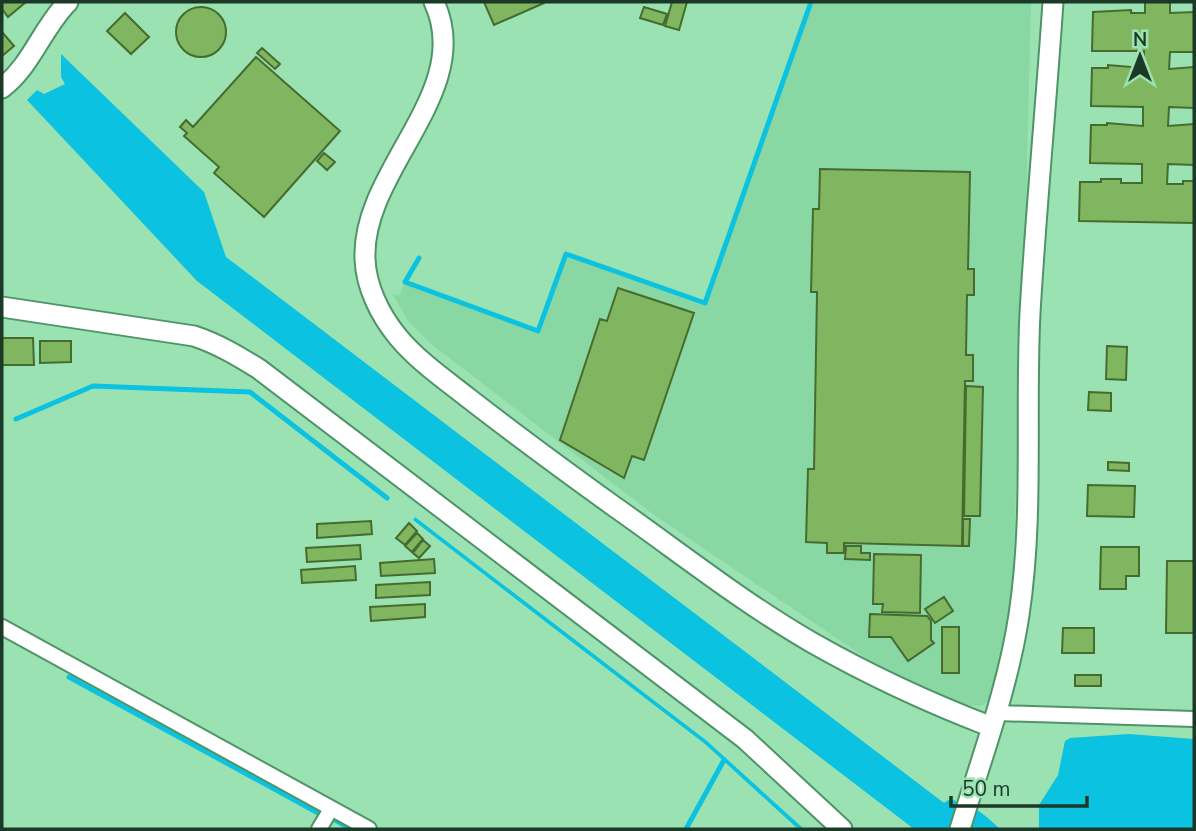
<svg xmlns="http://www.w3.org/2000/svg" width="1196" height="831" font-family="'Nunito Sans',sans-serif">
  <rect width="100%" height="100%" fill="#9ae2b2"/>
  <path fill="#89d8a4" d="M811,2H1031L1024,290L1011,619L991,697L984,705L971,706L943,697L869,660L654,515L430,343L408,321L392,293L399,296L405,282L537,331L566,254L705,302Z"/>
  <path fill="#0bc2e1" d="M61,54L204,192L226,257L944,803L950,799C976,808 980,810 1000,829H914L197,281L27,100L37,90L44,94L65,84L61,77Z
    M415,517L707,741L804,829H798L705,744L413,520Z
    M1129,734L1194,739V829H1039V805L1058,775L1065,741L1070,738Z"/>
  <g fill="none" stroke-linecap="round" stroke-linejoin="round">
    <path stroke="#0bc2e1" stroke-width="5" d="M419,258L405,282L538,331L566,254L705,303L811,2
      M16,419L93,386L250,392L387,498
      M69,677L320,814
      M335,820L351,829
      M686,829L724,760"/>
  </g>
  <path fill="#80b65f" stroke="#466b2f" stroke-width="2" d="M2,2H26L8,17L2,9Z
    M484,2H544V3L494,25Z
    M672,2H687L679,30L665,26Z
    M1145,2H1170V13L1194,12V52H1170L1169,69L1194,67V108L1169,107L1168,126L1194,124V165L1168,164L1167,184H1183V181H1194V223L1079,221L1080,182H1101V179H1121V183H1142V164L1090,163L1091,125H1107V123L1143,126V107L1091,106L1092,68H1108V65L1144,68V51H1092L1093,12L1131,10V13H1145Z
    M644,7L667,14L663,25L640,18Z
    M176 32a25 25 0 1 1 50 0a25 25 0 1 1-50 0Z
    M125,13L149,37L131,54L107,31Z
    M2,32L14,46L2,56Z
    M262,48L280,64L275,69L257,53Z
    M256,57L340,131L264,217L214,173L219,167L184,136L187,133L180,127L186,120L193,127Z
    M324,153L335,162L327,170L317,161Z
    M820,169L970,172L968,269H974V295H967L966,355H973V381H965L962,546L844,543V553H827V543L806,542L808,469H814L817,292H811L813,209H819Z
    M618,288L694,313L644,460L632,456L624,478L560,440L600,319L607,321Z
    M2,338H33L34,365H2Z
    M40,341H71V362L40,363Z
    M1107,346L1127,347L1126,380L1106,379Z
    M966,386L983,387L980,516H964Z
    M1089,392L1111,393V411L1088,410Z
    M1108,462L1129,463V471L1108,470Z
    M1088,485L1135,486L1134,517L1087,516Z
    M963,519H970L969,546H963Z
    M371,521L372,534L317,538V524Z
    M409,523L417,531L405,545L396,538Z
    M417,533L423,539L412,552L405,546Z
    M423,540L430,546L419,558L413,553Z
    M360,545L361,559L307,562L306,548Z
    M846,546H861V553H870V560L845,559Z
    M1101,547H1139V576H1126V589H1100Z
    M874,554L921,555L920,613L882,612L883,604H873Z
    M434,559L435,573L381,576L380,563Z
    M1167,561H1194V633H1166Z
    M355,566L356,580L302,583L301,570Z
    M430,582V595L376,598V585Z
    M944,597L953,611L935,623L925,609Z
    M425,604V617L371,621L370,607Z
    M870,614L927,616L931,621V640L934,643L908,661L891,637H869Z
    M942,627H959V673H942Z
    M1063,628H1094V653H1062Z
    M1075,675H1101V686H1075Z"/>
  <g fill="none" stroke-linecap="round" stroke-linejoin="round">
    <defs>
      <path id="minor" d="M2,627L369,829
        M997,713L1194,719
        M319,829L331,809"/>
      <path id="tertiary" d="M434,2C476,91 361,170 365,259C366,287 380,315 398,337C417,360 444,379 467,397C516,435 565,471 615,507C679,552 742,602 811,642C869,675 929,703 992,727
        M2,88C32,65 42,28 68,2
        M2,307L194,336C218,344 238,356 259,369L745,739L842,829
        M960,829C981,759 1008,688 1019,615C1034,516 1025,413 1030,313C1036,210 1046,106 1053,2"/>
    </defs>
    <use href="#minor" stroke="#4e9468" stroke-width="18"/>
    <use href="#tertiary" stroke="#4e9468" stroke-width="23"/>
    <use href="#minor" stroke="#fff" stroke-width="14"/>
    <use href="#tertiary" stroke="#fff" stroke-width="19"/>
  </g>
  <rect width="1196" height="831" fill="none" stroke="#1b3926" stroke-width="7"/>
  <g transform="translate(1140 56)" stroke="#9ae2b2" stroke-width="5" paint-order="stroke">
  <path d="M0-5L12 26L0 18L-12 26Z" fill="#1b3926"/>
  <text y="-10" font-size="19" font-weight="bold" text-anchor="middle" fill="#1b3926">N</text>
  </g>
  <path d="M951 796v10h136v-10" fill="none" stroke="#1b3926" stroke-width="3.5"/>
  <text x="962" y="796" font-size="21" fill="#1b3926" stroke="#9ae2b2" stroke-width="5" paint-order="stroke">50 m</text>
</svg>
